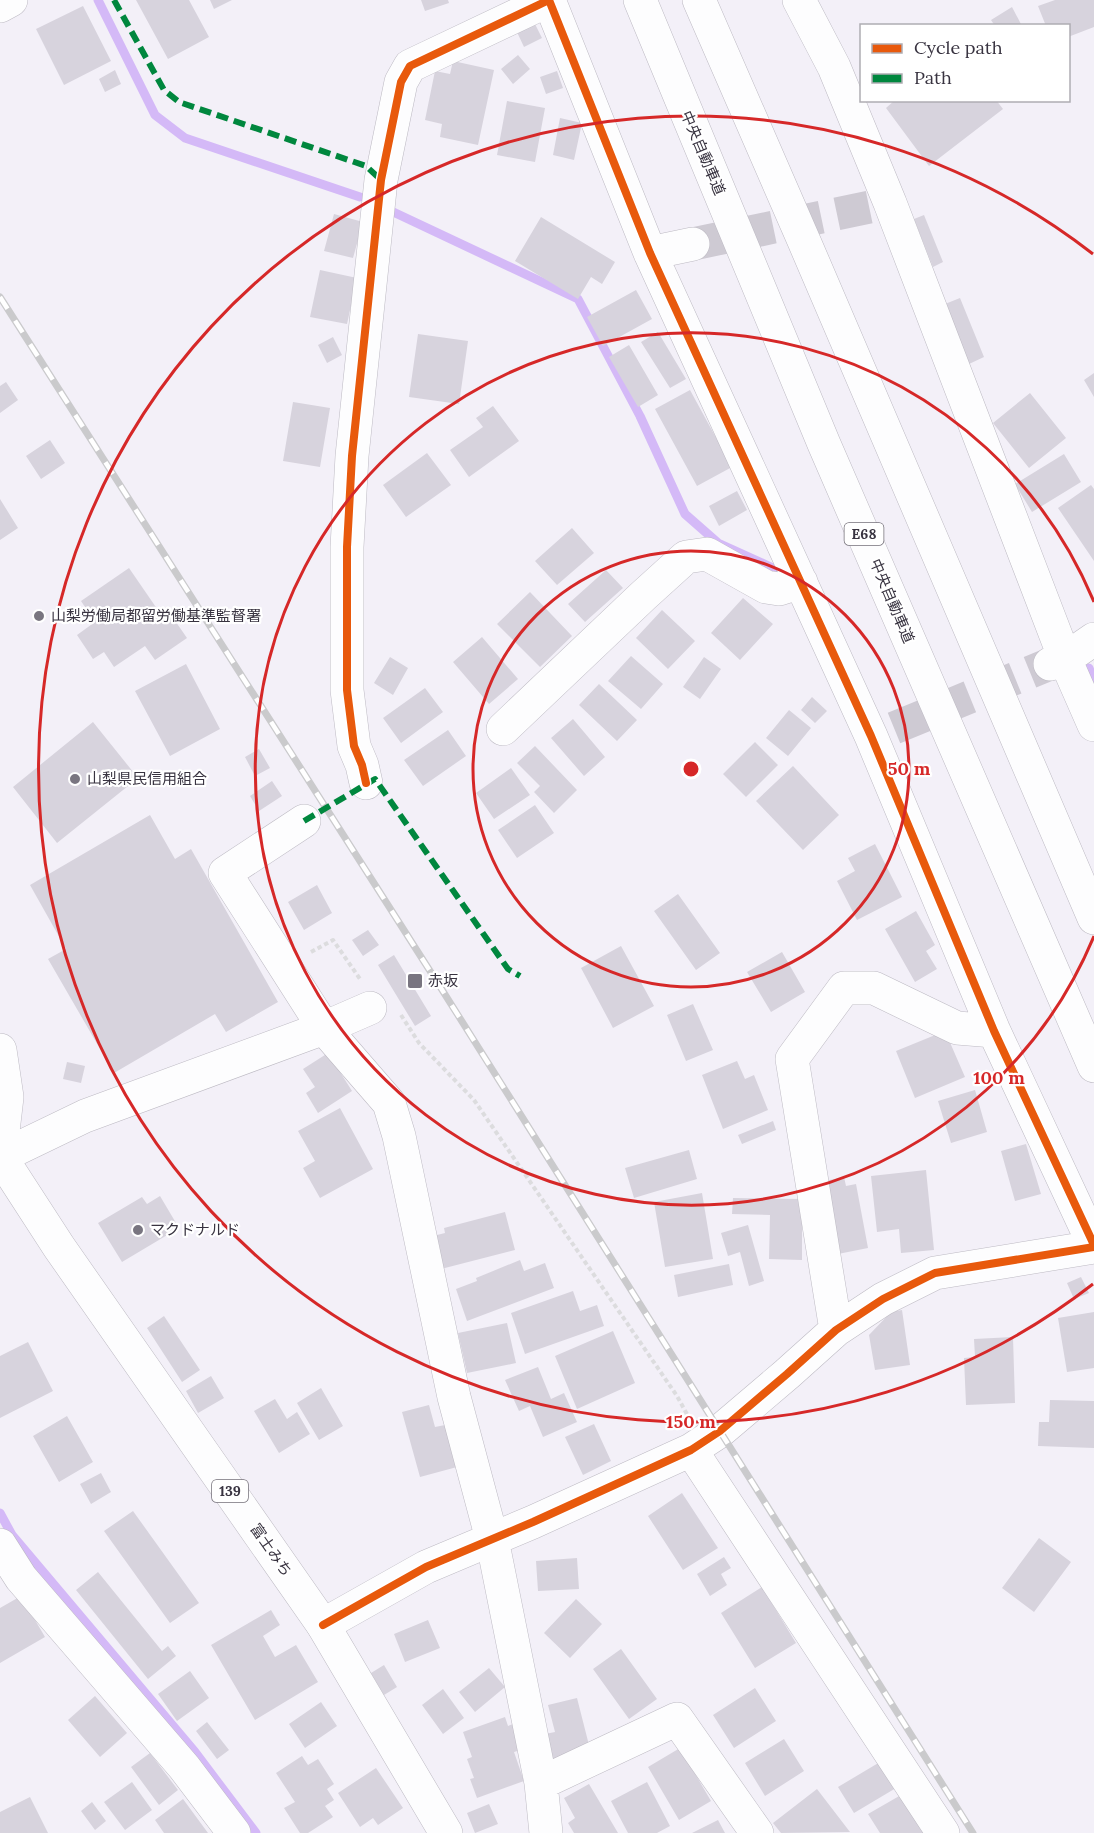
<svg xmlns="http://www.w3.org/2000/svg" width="1094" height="1833" font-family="Lora,'Noto Sans JP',serif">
  <rect width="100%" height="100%" fill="#f3f0f8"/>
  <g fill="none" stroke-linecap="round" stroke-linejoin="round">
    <path stroke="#d4b9f7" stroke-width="9" d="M98,0L155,115L185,138L360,197
      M389,210L578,299L640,416L685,514L718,543L786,574
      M1089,668L1094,681
      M0,1513L12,1535L195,1752L256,1833"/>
  </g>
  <path fill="#d7d3dd" d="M136,0H189L209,37L168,59Z
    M210,0H232L214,9Z
    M421,0H448L449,3L425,11Z
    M1055,0H1094V27L1068,37V26H1046L1038,6Z
    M83,6L111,61L64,85L36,29Z
    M1012,7L1022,26H995L991,20Z
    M534,22L542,38L524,47L516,30Z
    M518,55L530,69L513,84L501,69Z
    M453,61L494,70L478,145L440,137L442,124L425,120L435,71L450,74Z
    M115,70L121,84L105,92L99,79Z
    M557,71L563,88L546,94L540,77Z
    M895,100H996L1003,109L929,166L886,108Z
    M507,101L545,108L535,162L497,155Z
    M560,118L582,123L574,160L553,155Z
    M334,214L363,222L353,258L324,251Z
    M924,215L943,262L933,267L914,219Z
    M541,217L615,262L602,284L591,277L578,299L515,261Z
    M320,270L357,278L347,324L310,317Z
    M636,290L652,319L603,346L587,317Z
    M960,298L984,357L969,364L945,304Z
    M658,332L686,379L670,388L641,342Z
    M418,334L468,341L459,404L409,397Z
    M333,337L342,355L327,363L318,345Z
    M629,345L658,395L638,407L609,357Z
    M1094,373V397L1084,380Z
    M6,382L18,400L0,413V386Z
    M690,390L732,467L697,486L655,409Z
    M1030,393L1066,438L1029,468L993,423Z
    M293,402L330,408L320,467L283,461Z
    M493,406L519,441L469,477L450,450L483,427L476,418Z
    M50,440L65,463L41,479L26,456Z
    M427,453L451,485L406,517L383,485Z
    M1064,454L1081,482L1032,512L1015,484Z
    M1091,485L1094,489V561L1058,508Z
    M737,491L747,510L719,526L709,506Z
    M0,499L18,528L0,540Z
    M572,528L594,553L557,585L535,561Z
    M129,568L162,616L169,612L187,638L155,660L145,646L114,667L104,652L93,659L77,635L95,622L81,601Z
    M606,570L623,588L585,622L568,604Z
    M530,592L572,636L540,667L497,624Z
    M743,598L773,624L740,660L711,633Z
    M662,610L695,641L668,669L636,638Z
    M482,637L518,679L489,704L453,662Z
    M631,656L663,684L641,709L608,681Z
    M390,657L408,668L393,695L374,683Z
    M704,657L721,669L700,699L683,687Z
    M186,664L220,729L170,756L135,691Z
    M599,684L637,720L617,741L579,705Z
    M425,688L443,712L401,743L383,718Z
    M812,697L827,711L815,723L801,710Z
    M789,710L811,728L788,756L766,738Z
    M573,719L605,757L584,776L551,738Z
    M93,722L138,778L57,843L13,787Z
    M448,730L466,756L423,786L404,760Z
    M755,742L778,765L746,797L723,774Z
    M535,746L577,790L554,813L534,792L540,786L517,763Z
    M259,749L270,768L255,776L245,757Z
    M793,766L839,815L803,850L756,801Z
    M511,768L530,795L494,819L476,793Z
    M272,781L282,796L259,811L250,796Z
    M535,805L554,833L517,858L498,830Z
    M150,815L175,859L191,849L278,1002L226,1032L215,1014L114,1073L48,959L66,949L30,885Z
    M875,844L902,897L857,920L837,881L855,871L848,858Z
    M317,885L332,913L304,930L288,902Z
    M678,894L720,953L696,970L654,911Z
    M916,911L935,945L926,951L937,969L915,982L885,929Z
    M368,930L379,945L363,956L352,940Z
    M621,946L654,1006L613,1028L581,968Z
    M782,952L805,992L771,1012L747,972Z
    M394,955L431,1016L415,1026L378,965Z
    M693,1004L713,1050L686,1061L667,1015Z
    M945,1031L965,1077L915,1098L896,1051Z
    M328,1053L352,1091L318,1113L306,1093L315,1087L303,1069Z
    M737,1061L745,1079L754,1075L768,1110L723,1129L702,1075Z
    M67,1062L85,1066L81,1083L63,1079Z
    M975,1090L987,1132L951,1143L938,1101Z
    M340,1108L373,1169L320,1198L303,1168L315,1161L298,1131Z
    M773,1121L776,1130L742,1144L738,1135Z
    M1026,1144L1041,1194L1015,1201L1001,1151Z
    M689,1150L697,1179L634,1198L625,1168Z
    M926,1170L934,1250L901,1253L899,1229L877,1232L871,1176Z
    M844,1177L846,1186L856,1184L868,1248L833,1255L820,1182Z
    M702,1193L713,1259L665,1267L654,1202Z
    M160,1196L179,1228L122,1262L98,1223L142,1197L147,1204Z
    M733,1198L802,1199V1260L769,1259L770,1215L732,1214Z
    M505,1212L515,1250L441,1269L433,1236L445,1233L444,1228Z
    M748,1225L764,1281L749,1286L740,1252L728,1256L721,1233Z
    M520,1260L524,1271L545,1263L554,1288L467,1321L456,1289L477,1281L476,1278Z
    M729,1264L733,1285L678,1297L674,1275Z
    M1081,1277L1089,1293L1074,1299L1067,1283Z
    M573,1291L580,1311L597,1305L604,1326L525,1354L511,1313Z
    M902,1310L910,1365L875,1370L869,1335L891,1312Z
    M1094,1312V1368L1067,1372L1058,1318Z
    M164,1316L200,1370L182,1382L147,1328Z
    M507,1323L516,1363L467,1373L458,1333Z
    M613,1331L635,1383L577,1409L555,1356Z
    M1013,1337L1015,1403L966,1405L964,1358L975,1357L974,1339Z
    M28,1342L53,1391L0,1418V1356Z
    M538,1367L551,1399L564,1393L577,1422L543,1437L530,1406L519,1411L505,1380Z
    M211,1376L224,1398L198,1413L186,1391Z
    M321,1388L343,1426L319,1440L297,1403Z
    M275,1399L287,1419L297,1412L310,1434L279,1453L254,1411Z
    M1050,1400L1094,1401V1448L1038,1446L1039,1422H1049Z
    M429,1405L435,1427L445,1425L457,1467L420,1477L402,1412Z
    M67,1416L93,1462L59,1482L33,1436Z
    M594,1424L611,1461L583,1475L565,1437Z
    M101,1473L111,1492L91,1504L80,1484Z
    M682,1493L718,1548L683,1570L648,1516Z
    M133,1511L199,1603L170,1623L104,1531Z
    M1039,1538L1071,1562L1034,1612L1002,1588Z
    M724,1557L731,1568L721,1574L727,1585L710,1596L697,1574Z
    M577,1558L579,1589L538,1591L536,1561Z
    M98,1572L162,1651L168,1646L176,1656L148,1679L76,1590Z
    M762,1587L796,1643L755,1668L721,1613Z
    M21,1596L45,1637L0,1663V1608Z
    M576,1599L602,1624L570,1658L544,1633Z
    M271,1610L280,1625L263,1636L275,1657L296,1645L318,1682L255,1720L211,1645Z
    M428,1620L440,1648L405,1662L394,1634Z
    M621,1649L657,1699L629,1719L593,1669Z
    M384,1665L397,1687L384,1695L371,1673Z
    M489,1668L505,1687L475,1712L459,1692Z
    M190,1671L209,1698L177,1721L158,1694Z
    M755,1688L776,1721L734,1748L713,1715Z
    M443,1689L464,1718L443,1734L422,1705Z
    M95,1696L127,1733L100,1757L68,1720Z
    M577,1698L591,1753L548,1764L540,1735L555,1732L548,1705Z
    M321,1702L337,1726L305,1748L289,1724Z
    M505,1717L508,1726L515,1723L524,1749L514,1752L524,1781L477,1798L470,1779L474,1778L467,1759L472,1757L463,1732Z
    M207,1722L229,1750L217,1759L196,1731Z
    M784,1739L804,1771L765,1796L745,1763Z
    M680,1748L711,1801L679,1820L648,1767Z
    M150,1753L178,1790L159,1805L131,1767Z
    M302,1756L308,1765L318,1759L334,1784L327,1789L334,1800L325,1806L333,1817L308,1833H300L284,1808L295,1802L276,1773Z
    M880,1762L896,1788L854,1813L838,1787Z
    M376,1768L403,1808L378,1825L373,1818L360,1827L338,1793Z
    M132,1782L152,1810L125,1830L104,1802Z
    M647,1782L670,1826L657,1833H628L611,1801Z
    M589,1784L618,1833H574L568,1823L575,1818L564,1798Z
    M817,1789L850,1832L781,1833L773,1823Z
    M901,1795L924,1833H880L868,1814Z
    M30,1797L48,1833H0V1812Z
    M183,1799L208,1833H164L155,1820Z
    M92,1802L106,1821L95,1830L81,1811Z
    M489,1804L498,1824L475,1833L467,1813Z
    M718,1820L725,1833H692Z"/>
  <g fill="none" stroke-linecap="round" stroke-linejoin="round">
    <path stroke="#cecad3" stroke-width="33" stroke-dasharray="33 16" stroke-linecap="butt" d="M693,244L870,207
      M894,728L1050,664"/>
    <defs>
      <path id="minor" d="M799,0L834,67L890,203L1065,659L1094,725
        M0,6L11,0
        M650,253L693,244
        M1050,664L1065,659L1094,639
        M503,729L643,596L686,557L707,554L766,587L779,589L801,582
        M366,783L362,765L354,746L347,690V547L352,456L381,180L401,82L410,66L549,0L650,253L871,736L994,1031L1094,1245
        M304,821L225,873L324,1028L389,1103L399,1136L454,1397L492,1539L541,1783L677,1719L757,1833
        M0,1050L7,1097L0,1157
        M0,1157L85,1116L324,1028L370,1008
        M836,1330L792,1059L844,988H874L957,1028L994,1031
        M691,1450L943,1833
        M0,1545L21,1578L184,1767L234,1833
        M323,1625L426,1567L533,1522L691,1450L720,1431L787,1374L836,1330L883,1299L935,1273L1094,1247
        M541,1783L546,1833"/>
      <path id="highway" d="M640,0L824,444L1094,1066
        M699,0L804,241L1094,918
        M0,1156L59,1247L323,1625L446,1833"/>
    </defs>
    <use href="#minor" stroke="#bdbac3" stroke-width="34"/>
    <use href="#highway" stroke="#bdbac3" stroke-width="34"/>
    <path stroke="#dcdcde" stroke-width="4" stroke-dasharray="4.5 3" stroke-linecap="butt" d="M311,952L333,940L360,979
      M401,1015L419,1043L474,1100L677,1396L688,1416"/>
    <use href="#minor" stroke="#fdfdfe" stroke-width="33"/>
    <use href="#highway" stroke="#fdfdfe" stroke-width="33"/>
    <defs>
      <path id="rail" d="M0,297L439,985L973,1833"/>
    </defs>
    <use href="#rail" stroke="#cacacc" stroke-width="7"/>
    <use href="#rail" stroke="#fff" stroke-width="4.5" stroke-dasharray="14" stroke-linecap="butt"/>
    <path stroke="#00873e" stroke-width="6" stroke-dasharray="12 6" stroke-linecap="butt" d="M114,0L164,90L179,102L366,166L381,180
      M304,821L375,779L508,969L520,976"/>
    <defs>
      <path id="cycleway" d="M366,783L362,765L354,746L347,690V547L352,456L381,180L401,82L410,66L549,0L650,253L871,736L994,1031L1094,1245
        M323,1625L426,1567L533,1522L691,1450L720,1431L787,1374L836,1330L883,1299L935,1273L1094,1247"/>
    </defs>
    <use href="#cycleway" stroke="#fff" stroke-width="11"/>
    <use href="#cycleway" stroke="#e8590c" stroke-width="8"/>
  </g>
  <g fill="none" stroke="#d62828" stroke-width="3">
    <circle cx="691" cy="769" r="218"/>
    <path d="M1094 936A436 436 0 1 1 1094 602"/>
    <path d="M1093 1284A653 653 0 1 1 1093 254"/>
  </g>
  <g fill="#797580" stroke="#fff" stroke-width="2">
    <circle cx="39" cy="616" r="6"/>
    <circle cx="75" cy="779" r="6"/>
    <rect x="407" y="973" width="16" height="16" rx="3"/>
    <circle cx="138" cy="1230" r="6"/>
  </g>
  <g text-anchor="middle" stroke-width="4.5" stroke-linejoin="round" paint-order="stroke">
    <g fill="#fff" stroke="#747079" stroke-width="1.5">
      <rect x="844.5" y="523" width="39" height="22" rx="4.5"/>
      <rect x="212" y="1480" width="36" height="22" rx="4.5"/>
    </g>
    <g font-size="14" font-weight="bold" fill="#383340">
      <text x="864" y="539">E68</text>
      <text x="230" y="1496">139</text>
    </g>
    <g font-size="15" fill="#383340" stroke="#fff">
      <text transform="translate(703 153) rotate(67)" y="5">中央自動車道</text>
      <text transform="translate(892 601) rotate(67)" y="5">中央自動車道</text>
      <text transform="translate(271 1550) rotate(55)" y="5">富士みち</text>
    </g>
    <g font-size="15" fill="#383340" stroke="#fff" text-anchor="start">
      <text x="51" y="621">山梨労働局都留労働基準監督署</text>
      <text x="87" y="784">山梨県民信用組合</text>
      <text x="428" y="986">赤坂</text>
      <text x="150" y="1235">マクドナルド</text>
    </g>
  </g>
  <circle cx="691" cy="769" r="9" fill="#d62828" stroke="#fff" stroke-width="3"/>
  <g font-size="18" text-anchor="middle" font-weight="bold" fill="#d62828" stroke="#fff" stroke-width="4.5" stroke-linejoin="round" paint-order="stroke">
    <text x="909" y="775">50 m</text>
    <text x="999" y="1084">100 m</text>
    <text x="691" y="1428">150 m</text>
  </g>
  <rect x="860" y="24" width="210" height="78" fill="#ffffff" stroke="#afadb3" stroke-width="1.5"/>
  <rect x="872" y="44" width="30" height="9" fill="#e8590c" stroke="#afadb3" stroke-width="1.5"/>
  <text x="914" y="54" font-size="18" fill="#383340">Cycle path</text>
  <rect x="872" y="74" width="30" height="9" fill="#00873e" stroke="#afadb3" stroke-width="1.5"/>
  <text x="914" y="84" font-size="18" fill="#383340">Path</text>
</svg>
